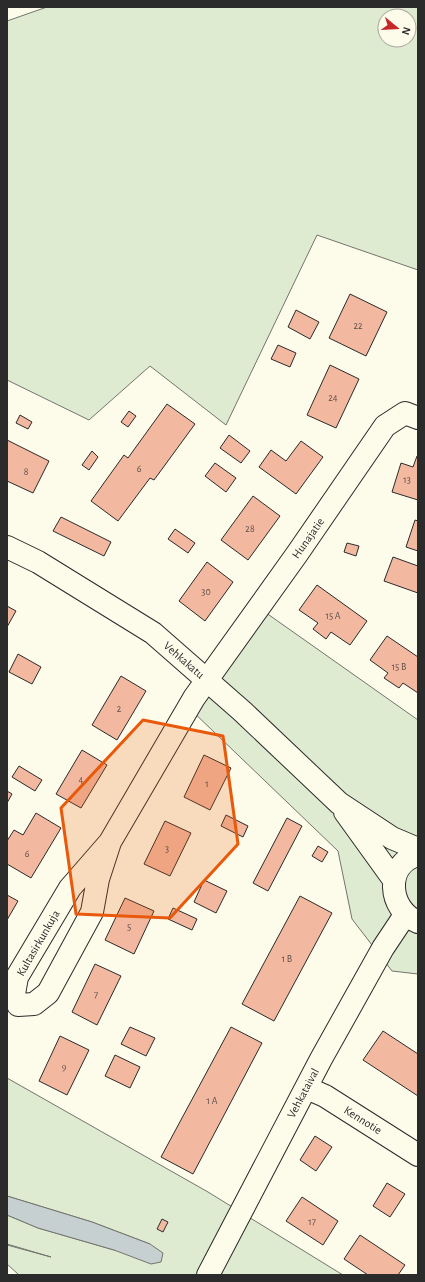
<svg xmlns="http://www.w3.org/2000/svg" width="425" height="1282" font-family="'Alegreya Sans',sans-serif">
  <rect width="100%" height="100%" fill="#fdfbea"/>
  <path fill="#deebd1" stroke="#74746e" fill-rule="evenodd" d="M47,7H418V270L317,235L226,425L150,366L89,420L7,380V21ZM385,16H409V40H385Z
    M262,610L418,720V974L392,971L352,919L338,851L189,708Z
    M7,1078L208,1192L343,1275H19L7,1264V1245L51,1257L7,1244V1215L38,1228L114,1250L150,1244L92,1222L7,1196Z"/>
  <path fill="#c7d0d0" stroke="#74746e" d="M7,1196L92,1222L150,1244L163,1253L161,1262L151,1264L114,1250L38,1228L7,1215Z"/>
  <path fill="#f2b8a0" stroke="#2b2b2b" d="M350,294L387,312L366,356L329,338Z
    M296,310L319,322L310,339L288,327Z
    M278,345L296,353L290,367L271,359Z
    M330,365L359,379L336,428L307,415Z
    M167,404L195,424L154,480L150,478L118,521L91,501L124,455L128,458Z
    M129,411L136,416L128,427L121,422Z
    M20,415L32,422L28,429L16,423Z
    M229,435L250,451L241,463L220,448Z
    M7,440L49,461L33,493L7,481Z
    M301,441L323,457L296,494L259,467L271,450L286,461Z
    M92,451L98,457L89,470L82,465Z
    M417,456H418V500L392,492L401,463L413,467Z
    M215,463L236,478L226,492L205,476Z
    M253,496L280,516L248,560L221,540Z
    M61,517L111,542L104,556L53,531Z
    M415,520L418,521V551L406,547Z
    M175,529L195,543L188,553L168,539Z
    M347,543L359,546L356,556L344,552Z
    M393,557L418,566V593L384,581Z
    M207,562L233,582L205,621L179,601Z
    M317,585L367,621L350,645L331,632L326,639L313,629L318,623L299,610Z
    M7,606L16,611L7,627Z
    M387,636L418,657V693L403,683L399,688L384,678L388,673L370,660Z
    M18,654L41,667L32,684L9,672Z
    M121,676L146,691L117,740L92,725Z
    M82,750L107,765L81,808L56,794Z
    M204,755L231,768L210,810L184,797Z
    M19,766L42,780L35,791L12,777Z
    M7,791L12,794L7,803Z
    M36,813L61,828L31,878L7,864V841L14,830L23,835Z
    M226,815L248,826L243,837L221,826Z
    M287,818L302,826L268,891L253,883Z
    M165,821L191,833L170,876L144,864Z
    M318,846L328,852L322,862L312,856Z
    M204,880L227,891L216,913L194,902Z
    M7,895L18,901L7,920Z
    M300,896L332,913L274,1021L242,1004Z
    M125,898L154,911L134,954L105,940Z
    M173,908L197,919L192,930L168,919Z
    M95,964L121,976L97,1025L72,1012Z
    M130,1027L155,1038L146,1056L121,1044Z
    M231,1027L262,1043L193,1174L161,1157Z
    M383,1031L418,1054V1096L363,1060Z
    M60,1036L89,1050L67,1095L39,1081Z
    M115,1055L140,1067L130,1088L105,1076Z
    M315,1136L332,1147L316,1171L300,1160Z
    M387,1183L405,1194L390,1217L373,1206Z
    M302,1197L338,1221L323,1245L286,1221Z
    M162,1219L168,1222L163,1232L157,1229Z
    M360,1235L405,1265L398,1275H368L344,1259Z"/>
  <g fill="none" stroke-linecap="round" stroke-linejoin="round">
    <defs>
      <path id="minor" d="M7,547L38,562L153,633L242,711L339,803L392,838L418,849
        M345,812L394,880
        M110,842L98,879L92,912L48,993L34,1004L18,1005L14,994L17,977L70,888L110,842L194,698L297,554L385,426L405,413L418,418
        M418,855C384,864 388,910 418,922
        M307,1088L325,1096L418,1155
        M208,1275L321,1059L383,948L405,915"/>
    </defs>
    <use href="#minor" stroke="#2b2b2b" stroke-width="24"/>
    <use href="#minor" stroke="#fdfbea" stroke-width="22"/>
  </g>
  <path fill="#e8590c" fill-opacity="0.2" stroke="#e8590c" stroke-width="3" stroke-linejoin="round" d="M143,720L223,736L238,844L170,918L76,914L61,808Z"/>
  <g text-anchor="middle" stroke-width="3" stroke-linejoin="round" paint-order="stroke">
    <g font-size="10" fill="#5d4e48">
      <text x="358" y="329">22</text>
      <text x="333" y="401">24</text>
      <text x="139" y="472">6</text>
      <text x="26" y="475">8</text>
      <text x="407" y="483">13</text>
      <text x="250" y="532">28</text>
      <text x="206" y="595">30</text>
      <text x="333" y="619">15 A</text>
      <text x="399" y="670">15 B</text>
      <text x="119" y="712">2</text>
      <text x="81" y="783">4</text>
      <text x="207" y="787">1</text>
      <text x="167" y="852">3</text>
      <text x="27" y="857">6</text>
      <text x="129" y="930">5</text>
      <text x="287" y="962">1 B</text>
      <text x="96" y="998">7</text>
      <text x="64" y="1070">9</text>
      <text x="212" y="1104">1 A</text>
      <text x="312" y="1225">17</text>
    </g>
    <g font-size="12" fill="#2b2b2b" stroke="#fdfbea">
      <text transform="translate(308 538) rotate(-55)" y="4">Hunajatie</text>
      <text transform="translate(184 660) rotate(41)" y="4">Vehkakatu</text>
      <text transform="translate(38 943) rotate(-60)" y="4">Kultasirkunkuja</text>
      <text transform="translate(303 1093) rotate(-62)" y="4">Vehkataival</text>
      <text transform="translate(363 1120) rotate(32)" y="4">Kennotie</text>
    </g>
  </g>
  <rect width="425" height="1282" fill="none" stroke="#2b2b2b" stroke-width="16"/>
  <g transform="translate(397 28) rotate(108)"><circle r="19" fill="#fdfbea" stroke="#a9a89e"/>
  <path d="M0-3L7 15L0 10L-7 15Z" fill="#c62828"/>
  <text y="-6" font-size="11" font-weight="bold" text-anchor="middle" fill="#2b2b2b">N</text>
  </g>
</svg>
